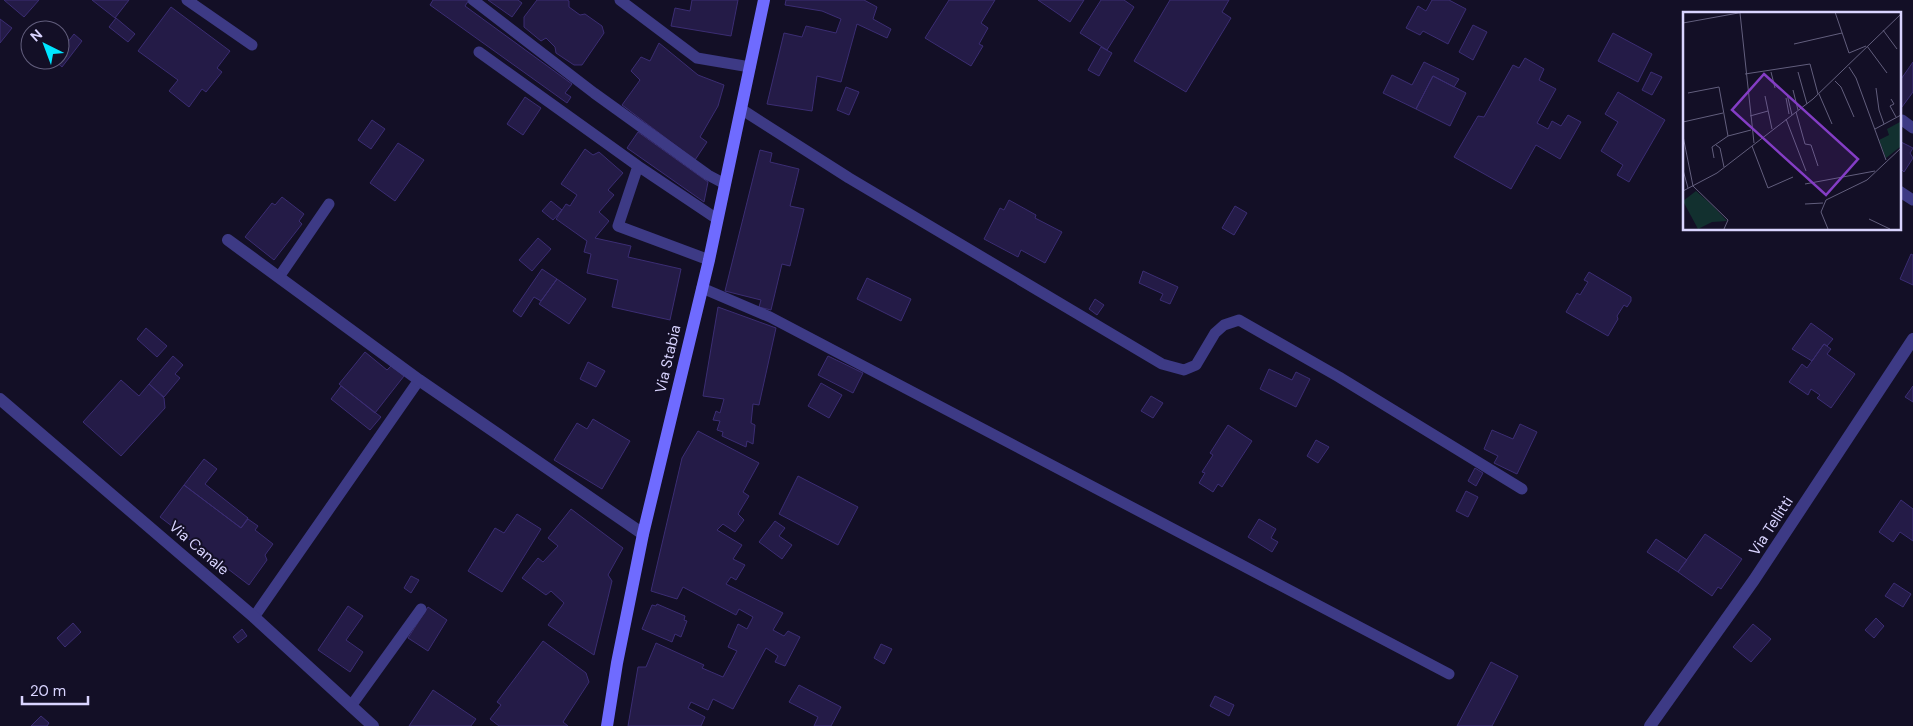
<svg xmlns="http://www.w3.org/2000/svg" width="1913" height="726" font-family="'DM Sans',sans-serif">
  <rect width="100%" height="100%" fill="#130f26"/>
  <path fill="#241b47" stroke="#3b2d73" d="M4,0H39L24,17Z
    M92,0H129L115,18Z
    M433,0H469L465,6L572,84L565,93L571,97L567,103L430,5Z
    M488,0H518L522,3L512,17Z
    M537,0H567L569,1V7L580,15L585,14L602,26L604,33L582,65H574L556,53L555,47L546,38L541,41L524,27V17Z
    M692,0H738L731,36L671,26L675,8L690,11Z
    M786,0H864L877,7L873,19L891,29L887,38L857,24L841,82L817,76L812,111L767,104L784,33L802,37L806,26L836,33L841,19L822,11L785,5Z
    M949,0H995L981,23L988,28L979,44L983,46L971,66L925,38Z
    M1038,0H1084L1070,22Z
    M1101,0H1124L1134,7L1107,50L1080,33Z
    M1170,0H1229L1222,12L1231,18L1186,92L1134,61Z
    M1432,0H1449L1466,9L1448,44L1423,31L1420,35L1406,28L1418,6L1426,11Z
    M171,7L230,51L217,68L222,72L206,92L202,89L189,107L169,91L178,80L138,51Z
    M116,18L135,34L128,42L109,27Z
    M0,19L12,28L0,43Z
    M1473,25L1487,32L1473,60L1459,52Z
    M1613,33L1652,54L1638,82L1598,61Z
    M74,34L82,41L62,67L54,60H60V52Z
    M659,43L698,75L724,85L718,106L700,137L707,142L695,160L622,105L640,80L631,71L641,57L650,61Z
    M1101,47L1112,53L1099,76L1088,70Z
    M1525,58L1544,69L1539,80L1556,89L1537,123L1548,129L1552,121L1561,126L1568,115L1581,122L1560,159L1536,145L1511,189L1454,157L1478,116L1484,117L1513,65L1519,68Z
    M1424,62L1459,79L1454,87L1433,76L1416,109L1383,93L1392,75L1412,85Z
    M1913,62V92L1899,111V82Z
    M1651,72L1662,77L1652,95L1642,90Z
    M1433,76L1466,93L1450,126L1416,109Z
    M846,87L859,92L849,115L837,110Z
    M1618,92L1665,120L1629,182L1617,175L1623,165L1601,151L1618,122L1605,114Z
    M525,97L541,108L523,135L507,124Z
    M372,120L385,129L371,149L358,140Z
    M638,132L708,182L704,202L627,148Z
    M1899,141L1913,148L1910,153L1913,158L1904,172L1901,169L1899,172Z
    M398,143L424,160L395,201L370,183Z
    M585,149L593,155L599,152L623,173L608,190L614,195L599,212L609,221L595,238L631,246L628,257L681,269L670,320L612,307L618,280L587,273L591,254L584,252L587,241L556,219L566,204L570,206L577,195L561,184Z
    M760,150L772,153L770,162L799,169L790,206L804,209L790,266L782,264L771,310L759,307L761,300L725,291Z
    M282,197L304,214L299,221L302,224L274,260L245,237L272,203L275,205Z
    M1009,200L1036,215L1035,218L1062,232L1045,263L1021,250L1018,257L984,239L1000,208L1004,210Z
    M551,201L562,210L553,220L542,211Z
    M1235,206L1247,213L1234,235L1222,228Z
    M538,238L551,249L532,271L519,260Z
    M1911,254L1913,255V285L1900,279Z
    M542,269L557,279L541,301L534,297L521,317L513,311Z
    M1143,271L1178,287L1170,304L1160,300L1163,294L1139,283Z
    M1589,272L1631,297V301L1627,307L1624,305L1617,316L1618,319L1608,336L1566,312L1577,293L1580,295L1588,282L1584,280Z
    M867,278L911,299L901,321L857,299Z
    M557,279L586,299L569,324L539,304Z
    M1095,299L1104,305L1097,315L1089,309Z
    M718,307L776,328L759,405L753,404L751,423L755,425L753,444L747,441L746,447L722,436L723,432L717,430L720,421L713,420L716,411L720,413L724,399L703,396Z
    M1811,323L1833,339L1827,346L1824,344L1812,361L1792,349Z
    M146,328L167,346L157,357L137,339Z
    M1824,344L1831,349L1827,354L1855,374L1831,408L1817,398L1820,395L1811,389L1808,395L1789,382L1802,364L1807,368Z
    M365,352L387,370L391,366L404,376L375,413L339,384Z
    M173,356L183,365L175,374L180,378L164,397L149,384Z
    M828,356L863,373L853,393L818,375Z
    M588,362L605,371L596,387L580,379Z
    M1269,369L1292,380L1296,372L1310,379L1296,407L1260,389Z
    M121,380L139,396L149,384L164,398L165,408L121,456L83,422Z
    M821,383L842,395L829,418L808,406Z
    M341,386L381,417L370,430L331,399Z
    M1913,386V402L1905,397Z
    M1151,396L1163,403L1153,418L1141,411Z
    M593,419L630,441L602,489L554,460L577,423L587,429Z
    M1520,424L1537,432L1517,474L1494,463L1498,456L1484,449L1492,430L1513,439Z
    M1228,425L1252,441L1222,487L1218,484L1213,492L1199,483L1205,473L1202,472L1213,455L1210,453Z
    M698,431L759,463L743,492L749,496L738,514L744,520L735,532L723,524L717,530L742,545L733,559L745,565L736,580L731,577L726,584L783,613L773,630L784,636L788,631L800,637L785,666L775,662L778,656L766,648L733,709L713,699L708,710L691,702L688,708L705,717L701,726H628L638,667H646L656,643L704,665L702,668L723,677L737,651L728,647L738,624L747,629L753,617L739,609L736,615L683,587L677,599L651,591L682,458Z
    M1316,440L1329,447L1318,463L1307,456Z
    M204,459L217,469L205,484L248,518L241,528L184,485Z
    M1475,468L1483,473L1476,486L1468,481Z
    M798,476L858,507L838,545L779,514Z
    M184,485L241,528L248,519L258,526L255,530L273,544L265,555L267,560L249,585L160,517Z
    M1466,491L1478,497L1468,517L1456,511Z
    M1901,500L1913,509V541L1900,532L1893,542L1879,532Z
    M571,509L623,548L608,575L612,581L594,655L548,625L564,603L551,591L546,595L522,578L538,558L543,562L558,546L548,538Z
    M517,514L541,529L502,592L468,571L495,528L504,533Z
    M1259,519L1276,529L1271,538L1278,542L1272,552L1248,537Z
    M775,521L785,528L779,536L792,545L782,559L759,542Z
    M1705,534L1742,559L1721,589L1718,587L1712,596L1678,572Z
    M1656,539L1687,560L1678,572L1647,552Z
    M411,576L419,580L411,593L404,588Z
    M1894,583L1911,594L1903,607L1885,596Z
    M657,604L685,616L684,620L687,621L681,637L675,634L672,642L642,629L652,605L656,606Z
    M348,606L363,616L346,640L363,652L350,672L318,650Z
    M428,607L447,620L428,651L408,638Z
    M1876,618L1884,626L1874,638L1865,630Z
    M73,623L81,632L65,647L57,638Z
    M1753,624L1771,639L1751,662L1733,647Z
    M242,629L247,636L238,643L233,637Z
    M543,641L586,673L589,682L563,722L568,726H499L490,719L501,705L497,702Z
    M881,644L892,649L884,664L874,658Z
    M1491,662L1518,676L1492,726H1457Z
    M799,685L841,707L831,726H814L818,717L789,702Z
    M433,690L476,719L471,726H409Z
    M1215,696L1234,705L1229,716L1210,706Z
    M41,716L49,723L47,726H31Z"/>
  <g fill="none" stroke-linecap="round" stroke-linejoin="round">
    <path stroke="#3d3a85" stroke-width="11" d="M187,0L252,45
      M473,0L594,93L708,175L725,184
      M620,0L697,58L750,67
      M479,52L638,166L717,219
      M741,109L849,178L1162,364L1184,370L1196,365L1215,333L1224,325L1239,320L1339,377L1522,489
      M1902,120L1913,128
      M638,166L618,226L709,260
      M1899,191L1913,200
      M279,277L329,204
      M702,288L770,317L1449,674
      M254,617L419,380
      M351,706L421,609"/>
    <path stroke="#3d3a85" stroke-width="12" d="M228,240L419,380L643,534
      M0,399L254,617L373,726
      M1650,726L1754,580L1913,339"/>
    <path stroke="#6f6bff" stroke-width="12" d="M607,726L617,663L643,534L709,260L764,0"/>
  </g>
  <g text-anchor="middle" stroke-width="4" stroke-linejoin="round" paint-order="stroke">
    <g font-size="15" fill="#d9d4ff" stroke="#130f26">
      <text transform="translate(668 359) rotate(-77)" y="5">Via Stabia</text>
      <text transform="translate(1771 526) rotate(-57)" y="5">Via Tellitti</text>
      <text transform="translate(199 548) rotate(41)" y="5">Via Canale</text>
    </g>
  </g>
  <g transform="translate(1683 12)">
    <rect width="218" height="218" fill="#130f26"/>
    <path d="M217,110V135L203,146L196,128L206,123L204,117ZM13,179L30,194L44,209L29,210L15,217L0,189Z" fill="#12302f"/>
    <path fill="none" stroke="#625e7d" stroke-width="1" d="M152,0L166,41L183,34M57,1L71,131M0,11L61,0M200,18L214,37M111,32L159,21M184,34L204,61M166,55L173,66L203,148M88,60L92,76M115,60L124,92M62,62L127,52L135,82M152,69L158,75L171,105M193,76L196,98L201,112M110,78L115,98M5,81L36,75L45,124L68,118M104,82L109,103M136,82L149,112M82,84L89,117M103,86L106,102M208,87L211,92L207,94L213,105M113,100L122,132L128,133L135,154M67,104L85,99M103,107L123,159M0,110L40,101M192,117L218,103M0,124L10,174L45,208L41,217M33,133L37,136L41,155M69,134L85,176L110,165M31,146L29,135L45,124M0,158L5,176M122,172L192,159M0,179L34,161L130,87L218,2M122,192L140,191M186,207L207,217M145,217L138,200L143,188L184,168L218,136"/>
    <path fill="#843dc5" fill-opacity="0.15" stroke="#843dc5" stroke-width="2.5" d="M81,62L175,147L143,183L49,98Z"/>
    <rect width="218" height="218" fill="none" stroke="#d9d4ff" stroke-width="2.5"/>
  </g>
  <g transform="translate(45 45) rotate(318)"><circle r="24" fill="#130f26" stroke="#625e7d"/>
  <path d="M0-4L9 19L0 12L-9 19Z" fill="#00e5ff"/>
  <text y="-8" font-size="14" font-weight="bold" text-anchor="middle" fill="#d9d4ff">N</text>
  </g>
  <path d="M22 696v8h66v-8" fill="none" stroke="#d9d4ff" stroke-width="2.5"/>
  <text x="30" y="696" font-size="15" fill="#d9d4ff" stroke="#130f26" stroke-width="4" paint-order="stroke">20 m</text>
</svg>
